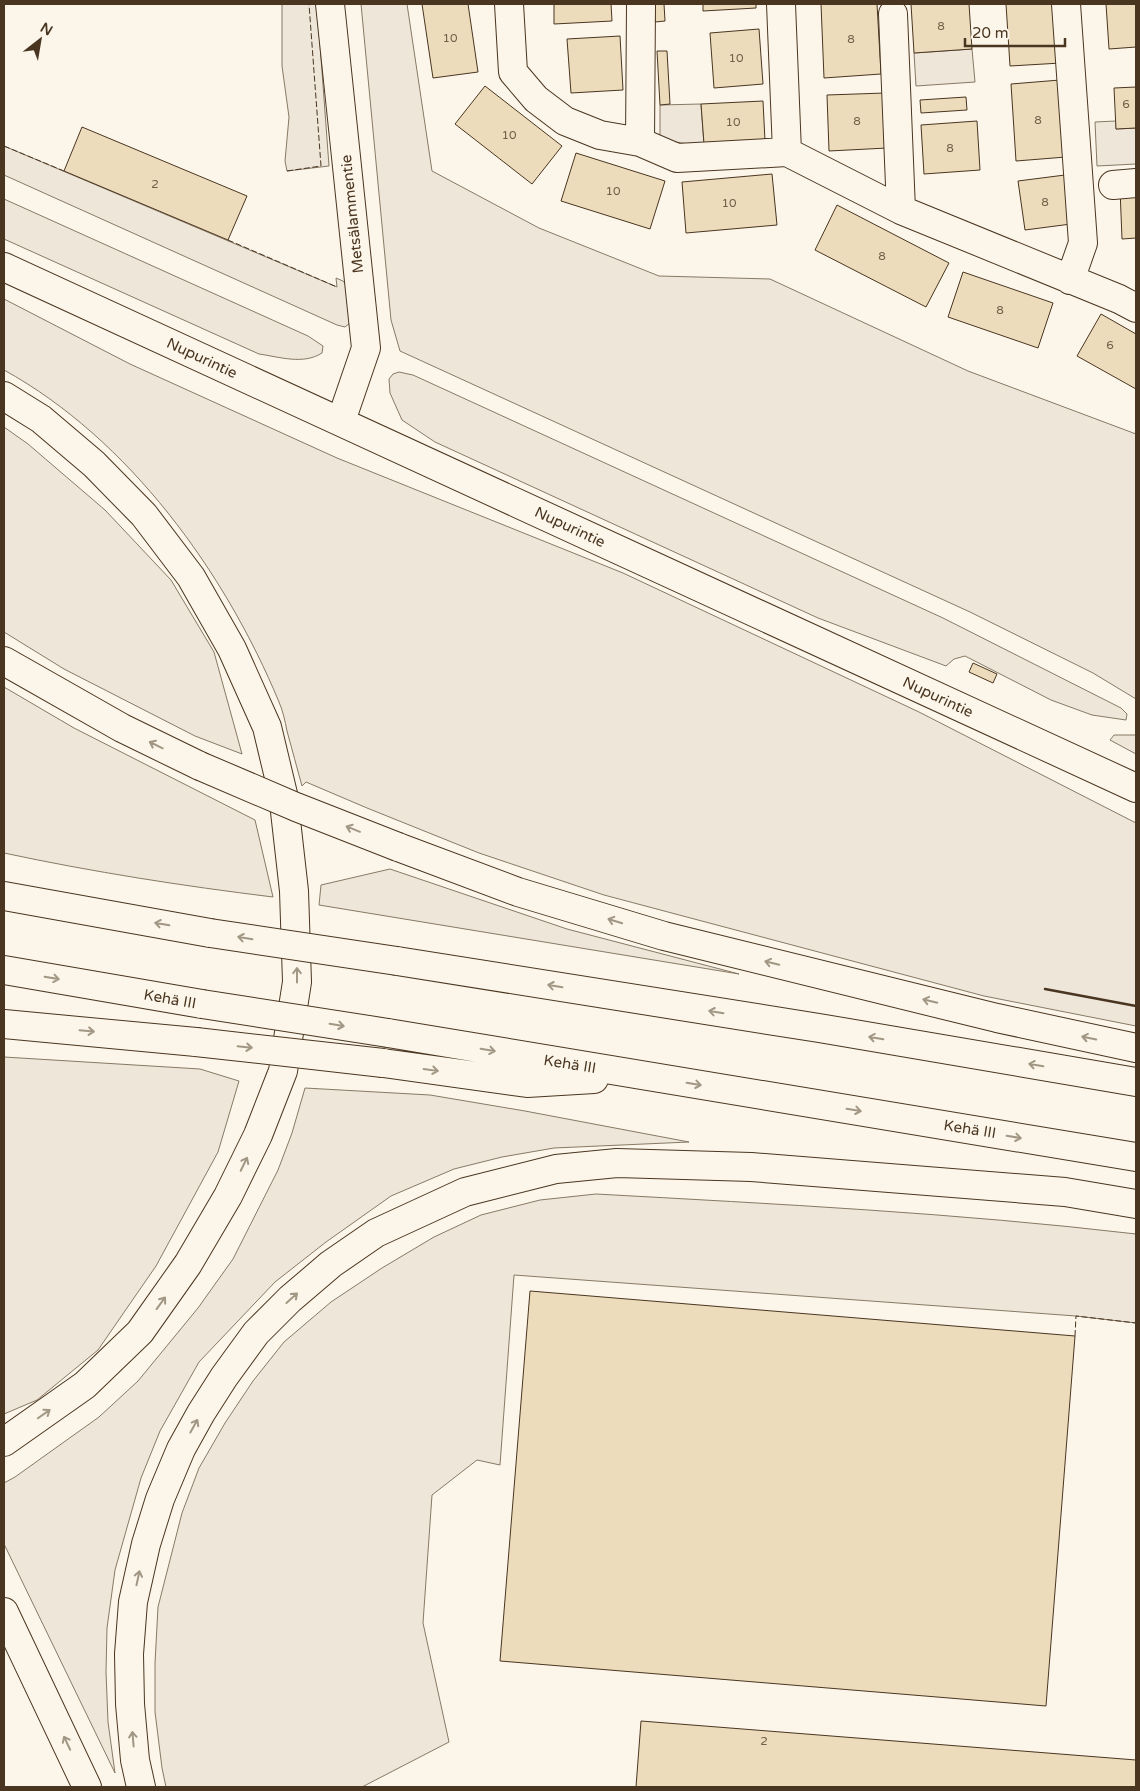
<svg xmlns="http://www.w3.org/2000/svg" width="1140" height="1791" font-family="'Varela Round',sans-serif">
  <rect width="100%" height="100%" fill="#fbf6e9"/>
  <path fill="#ede6d9" stroke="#887966" d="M282,4H317L329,166L287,171L285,161L289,117L282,66Z
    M361,4H407L432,171L539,228L659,276L770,279L968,371L1136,434V699L1093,673L970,612L400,351L391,320Z
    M972,49L975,82L916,86L914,53Z
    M701,104L704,144C687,144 675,144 660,136V105Z
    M1116,121V129L1136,128V164L1097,166L1095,122Z
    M4,146L337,287L336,278L343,281L348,287L350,323L345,327L337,325L4,175Z
    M4,199L308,336L323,346L322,353C303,365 280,357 259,354L4,239Z
    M4,299L130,364L337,458L623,573L919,712L1136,823V1026L984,996L604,895L479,853L367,808L306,782L302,786C297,768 292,749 287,731C285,721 283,711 279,702C225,572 129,439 4,370Z
    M399,372L413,375L943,618L1121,708L1127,714L1126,720L1092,715L1051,700L965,656L954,659L946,666L818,618L435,442L402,420L390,393L389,379L393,374Z
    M4,427L28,444L105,510L171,580L214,652L242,754L195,736L64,669L4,632Z
    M4,687L74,728L255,820L273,897C183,886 93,872 4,853Z
    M1114,735H1136V754L1110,740Z
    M390,869L567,929L739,974L319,905L321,885Z
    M4,1057L200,1069L239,1081L218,1152L156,1266L98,1350L37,1400L4,1414Z
    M305,1088L430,1095L525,1111L689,1142L554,1148L502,1157L454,1169L391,1196L326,1242L275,1282L199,1362L160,1431L141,1478L115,1570L107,1628L106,1672L108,1722L115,1773L4,1544V1483L15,1477L99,1417L138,1381L198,1308L233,1259L278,1170L292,1133Z
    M596,1194C777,1204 957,1213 1136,1234V1323L1076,1316L514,1275L500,1465L477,1460L432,1495L423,1623L449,1742L362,1787H166L162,1768L155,1712V1663L158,1607L182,1513L199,1468L225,1423L253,1381L284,1342L331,1302L382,1268L434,1237L481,1215L540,1200Z"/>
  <path fill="#ecdcbc" stroke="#4a3520" d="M422,4H468L478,72L433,78Z
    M554,4H611L612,21L554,24Z
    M654,4H664L665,21L655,22Z
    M703,4H756V8L703,11Z
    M821,4H877L881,74L824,78Z
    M911,4H969L972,49L914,53Z
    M1006,4H1057L1061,63L1010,66Z
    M1106,4H1136V47L1109,49Z
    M759,29L763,84L714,88L710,33Z
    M620,36L623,90L571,93L567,39Z
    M657,51H667L670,104L660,105Z
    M1060,80L1066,157L1016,161L1011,84Z
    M485,86L562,146L532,184L455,124Z
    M1136,87V128L1116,129L1114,88Z
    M885,93L887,148L829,151L827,95Z
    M966,97L967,110L921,113L920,100Z
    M763,101L765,141L704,144L701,104Z
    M977,121L980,170L924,174L921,125Z
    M82,127L247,196L228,240L64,171Z
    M576,153L665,181L650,229L561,201Z
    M772,174L777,225L686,233L682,182Z
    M1065,175L1071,224L1025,230L1018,181Z
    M1136,188V238L1122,239L1120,189Z
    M837,205L949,263L926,307L815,250Z
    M963,272L1053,303L1038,348L948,317Z
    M1101,314L1136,334V389L1077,356Z
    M973,663L997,674L993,683L969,672Z
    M530,1291L1075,1336L1046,1706L500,1661Z
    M641,1721L1136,1760V1787H636Z"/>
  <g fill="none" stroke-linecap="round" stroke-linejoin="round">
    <defs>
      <path id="minor" d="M330,4L366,348L341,421
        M509,4L513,72L536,99L565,121L600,135L640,142L677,158L787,152
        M781,4L787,152L901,210L1119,299L1136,308
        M1066,4L1083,243L1070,280
        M893,14L901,210
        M640,142L641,4
        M1113,185L1136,183"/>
      <path id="major" d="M4,267L1136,788"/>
      <path id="highway" d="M4,396L41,419L94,464L144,515L191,577L232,649L267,727L283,794L294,891L297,982L283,1071L258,1135L228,1196L188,1264L140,1332L85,1385L4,1442
        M4,661L122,728L200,766
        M398,847L518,892L664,936L997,1018L1136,1048
        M4,896L210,933
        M397,961L819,1028L1136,1082
        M4,970L202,1004
        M4,1024L196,1042
        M388,1033L1136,1157
        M383,1063L527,1083L594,1079
        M4,1612L87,1787
        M141,1787L135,1760L130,1704L129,1654L133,1602L146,1544L160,1499L181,1449L201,1413L224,1377L256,1333L290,1299L331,1264L376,1233L465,1192L556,1169L617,1163L751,1167L1065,1192L1136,1204"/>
    </defs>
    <use href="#minor" stroke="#4a3520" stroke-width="30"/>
    <use href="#major" stroke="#4a3520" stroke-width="30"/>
    <use href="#highway" stroke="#4a3520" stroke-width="30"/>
    <use href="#minor" stroke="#fbf6e9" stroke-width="28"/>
    <use href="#major" stroke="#fbf6e9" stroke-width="28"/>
    <use href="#highway" stroke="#fbf6e9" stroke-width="28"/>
    <defs>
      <path id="highway-bridge" d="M200,766L296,807L398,847
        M210,933L397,961
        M202,1004L388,1033
        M196,1042L383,1063"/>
    </defs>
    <use href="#highway-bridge" stroke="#4a3520" stroke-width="30" stroke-linecap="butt"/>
    <use href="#highway-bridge" stroke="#fbf6e9" stroke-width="28"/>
    <path stroke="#4a3520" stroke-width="1" stroke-dasharray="6 2.5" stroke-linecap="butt" d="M4,146L64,171
      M287,171L321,166L309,4
      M228,240L337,287
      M1075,1336L1076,1316L1136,1323"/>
    <path stroke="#4a3520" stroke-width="2.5" d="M1045,989L1136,1006"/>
  </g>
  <defs><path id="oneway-shaft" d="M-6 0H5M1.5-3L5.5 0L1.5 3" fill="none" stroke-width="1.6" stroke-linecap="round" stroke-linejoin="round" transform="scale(1.25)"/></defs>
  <g stroke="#a29684">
    <use href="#oneway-shaft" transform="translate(156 745) rotate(-154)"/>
    <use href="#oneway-shaft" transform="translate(353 829) rotate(-158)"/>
    <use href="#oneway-shaft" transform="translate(615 921) rotate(-163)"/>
    <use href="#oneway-shaft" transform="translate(162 924) rotate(-170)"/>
    <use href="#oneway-shaft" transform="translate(245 938) rotate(-171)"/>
    <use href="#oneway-shaft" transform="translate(772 963) rotate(-166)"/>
    <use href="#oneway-shaft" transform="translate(297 975) rotate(-90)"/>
    <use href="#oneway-shaft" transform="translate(52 978) rotate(10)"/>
    <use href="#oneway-shaft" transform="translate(555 986) rotate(-171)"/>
    <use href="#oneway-shaft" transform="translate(930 1001) rotate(-166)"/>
    <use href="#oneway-shaft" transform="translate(716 1012) rotate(-171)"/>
    <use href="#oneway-shaft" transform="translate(337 1025) rotate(9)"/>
    <use href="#oneway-shaft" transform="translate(87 1031) rotate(5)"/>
    <use href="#oneway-shaft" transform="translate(876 1038) rotate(-170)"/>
    <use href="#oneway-shaft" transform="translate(1089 1038) rotate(-168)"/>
    <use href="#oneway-shaft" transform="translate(245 1047) rotate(6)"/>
    <use href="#oneway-shaft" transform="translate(488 1050) rotate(10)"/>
    <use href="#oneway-shaft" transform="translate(1036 1065) rotate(-170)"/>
    <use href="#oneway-shaft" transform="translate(431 1070) rotate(8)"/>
    <use href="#oneway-shaft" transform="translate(694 1084) rotate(9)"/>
    <use href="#oneway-shaft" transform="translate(854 1110) rotate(9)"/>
    <use href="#oneway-shaft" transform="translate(1014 1137) rotate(9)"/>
    <use href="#oneway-shaft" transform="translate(244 1164) rotate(-64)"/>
    <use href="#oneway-shaft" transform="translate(292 1298) rotate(-42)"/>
    <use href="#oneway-shaft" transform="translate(161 1303) rotate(-54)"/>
    <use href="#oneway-shaft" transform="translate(44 1414) rotate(-35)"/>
    <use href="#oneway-shaft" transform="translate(194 1426) rotate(-61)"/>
    <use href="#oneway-shaft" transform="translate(138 1578) rotate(-78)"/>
    <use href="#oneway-shaft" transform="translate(133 1739) rotate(-95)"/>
    <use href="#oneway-shaft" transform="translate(67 1743) rotate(-115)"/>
  </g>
  <g text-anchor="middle" stroke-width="4" stroke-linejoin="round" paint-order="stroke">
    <g font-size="12" fill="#725f47">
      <text x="941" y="30">8</text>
      <text x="450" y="42">10</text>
      <text x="851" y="43">8</text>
      <text x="736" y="62">10</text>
      <text x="1126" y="108">6</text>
      <text x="1038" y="124">8</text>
      <text x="857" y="125">8</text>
      <text x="733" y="126">10</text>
      <text x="509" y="139">10</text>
      <text x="950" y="152">8</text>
      <text x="155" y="188">2</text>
      <text x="613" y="195">10</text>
      <text x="1045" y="206">8</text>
      <text x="729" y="207">10</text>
      <text x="882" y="260">8</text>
      <text x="1000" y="314">8</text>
      <text x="1110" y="349">6</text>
      <text x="764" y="1745">2</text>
    </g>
    <g font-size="15" fill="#4a3520" stroke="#fbf6e9">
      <text transform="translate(352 214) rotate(-96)" y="5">Metsälammentie</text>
      <text transform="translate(202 358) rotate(25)" y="5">Nupurintie</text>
      <text transform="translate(570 527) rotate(25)" y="5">Nupurintie</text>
      <text transform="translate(938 697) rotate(25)" y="5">Nupurintie</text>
      <text transform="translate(170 999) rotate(10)" y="5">Kehä III</text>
      <text transform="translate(570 1064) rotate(9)" y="5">Kehä III</text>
      <text transform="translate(970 1129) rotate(9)" y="5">Kehä III</text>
    </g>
  </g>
  <rect width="1140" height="1791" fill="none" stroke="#4a3520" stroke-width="10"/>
  <g transform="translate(40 40) rotate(31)" stroke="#fbf6e9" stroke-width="4" paint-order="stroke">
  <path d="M0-4L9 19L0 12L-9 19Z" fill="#4a3520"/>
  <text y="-8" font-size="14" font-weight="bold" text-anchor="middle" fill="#4a3520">N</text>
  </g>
  <path d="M965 38v8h100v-8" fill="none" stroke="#4a3520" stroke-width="2.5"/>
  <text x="972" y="38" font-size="15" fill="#4a3520" stroke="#fbf6e9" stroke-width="4" paint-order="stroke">20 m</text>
</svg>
